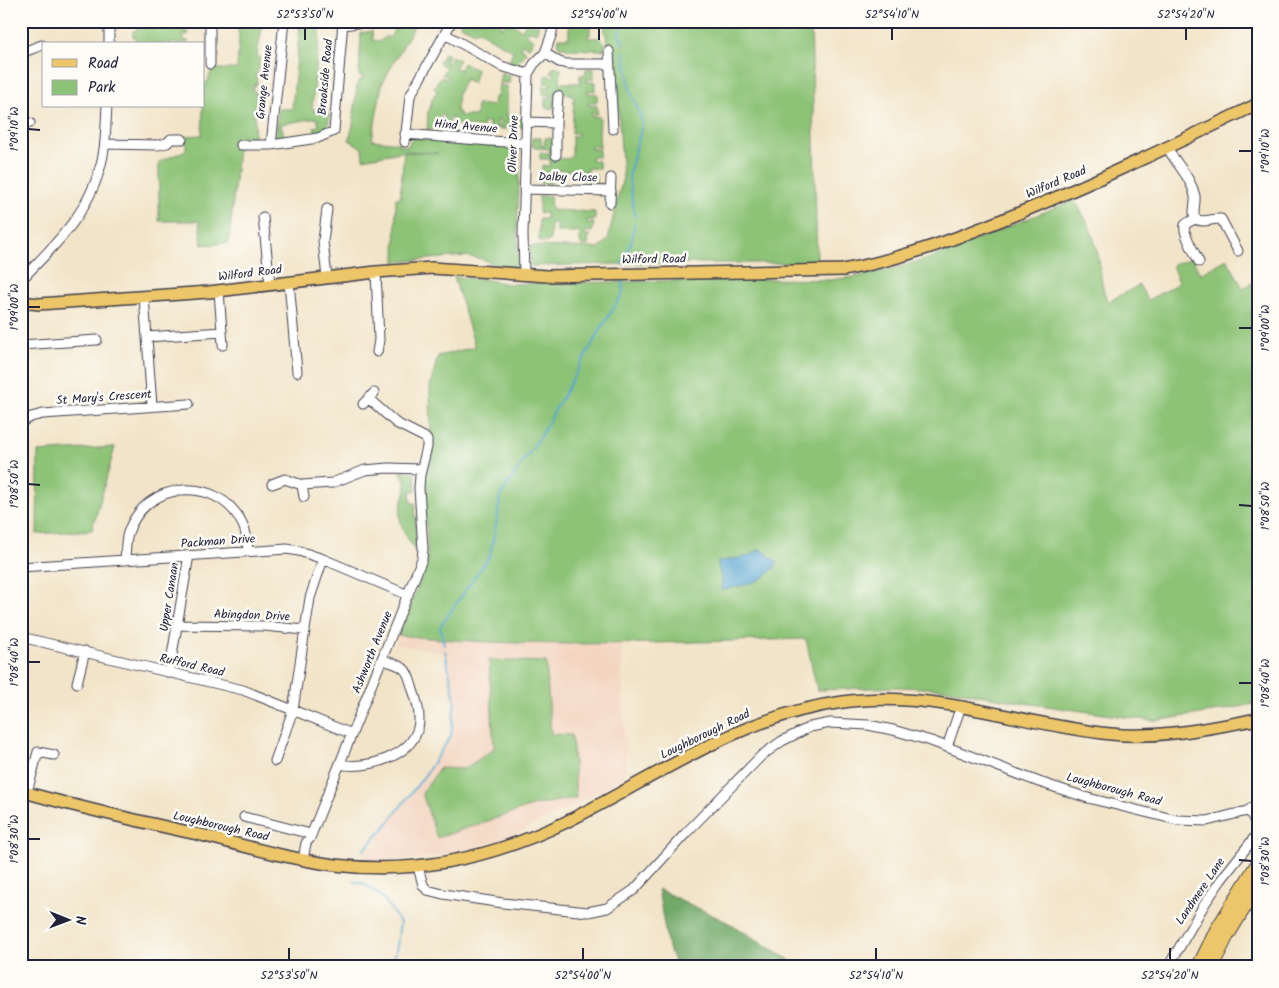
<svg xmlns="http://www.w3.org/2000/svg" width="1279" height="988" font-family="Kalam,sans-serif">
  <rect width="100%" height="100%" fill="#fdfcf7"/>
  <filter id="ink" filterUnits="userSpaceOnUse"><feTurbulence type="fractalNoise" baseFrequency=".02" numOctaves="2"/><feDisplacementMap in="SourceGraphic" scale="10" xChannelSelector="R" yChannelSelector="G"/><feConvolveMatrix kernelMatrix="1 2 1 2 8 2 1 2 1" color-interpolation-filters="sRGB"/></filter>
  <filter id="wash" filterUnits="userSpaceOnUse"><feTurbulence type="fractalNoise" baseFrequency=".0096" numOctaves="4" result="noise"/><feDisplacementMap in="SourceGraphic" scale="20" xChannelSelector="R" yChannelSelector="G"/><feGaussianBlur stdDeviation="1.12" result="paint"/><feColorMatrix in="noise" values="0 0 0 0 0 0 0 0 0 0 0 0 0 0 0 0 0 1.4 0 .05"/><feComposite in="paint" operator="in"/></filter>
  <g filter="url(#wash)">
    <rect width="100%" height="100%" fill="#f2e4c8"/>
    <path fill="#f3d4bf" d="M398,635L455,641L621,644L626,778L506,839L442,856L397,861L360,860L427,775L453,735L456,699L447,653L395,644Z"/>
    <path fill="#8cc376" stroke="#577258" d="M137,21H200L199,26H184V32H188V35H184V40L188,41V43L136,44V38L133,37V31L137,30Z
      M234,21H261V33L257,56L260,58C259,63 260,71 256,75L257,85H254L253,90L257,93L255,94V98H257L255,112H254L253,115H255L254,138L239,137L229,243L202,245L199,221H159V162L186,150V136L202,135L204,84L208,81L212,69H237C237,53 243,35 234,21Z
      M298,21H321L312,109H314V111L329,114C330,124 326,132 316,134L314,127L319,126L317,118L281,124L285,140L278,139L276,137L278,109H292L300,25Z
      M406,21H417L382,84L372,140L400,143V146H408L410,141L412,138L518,148L520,151L517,234L519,252L517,268H495V265L482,259L465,256L395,262L396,198H400L404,152L438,153L406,151L363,159L362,148L349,140L353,125L357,84L360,80L363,79V76H359L361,33L372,31L373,40L379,42L387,36L389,38L391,36L395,28L397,30L401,22L404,24Z
      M461,21H472L476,23L477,21H502L500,26L502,28L507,21L522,30L527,21H530V24L539,25L536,33L529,30L527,35L534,40L529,47L522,44L520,47L526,52L523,57L518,60L517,66L510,64V59L513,51L477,30L475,32L460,25Z
      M569,21H590V35H588V38H600L605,43V48L603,50L567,49L565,47H559L558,38H569Z
      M605,21H811L817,263H658L531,266L529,246L600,248L608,239L623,177L614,50H610L605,32Z
      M444,53L448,55L445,62L448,63L452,56L459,60L455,67L460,70L463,63L477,70L473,83L465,79L458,93L456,112L460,113V116H476L477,104L493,106L494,97H497L501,72L510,76L509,83H500V86H507V117L523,119V128H517V132H514L513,121H508L507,129H499L500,120H497V129L489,128V122H483V128L452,124V117H449V124L442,123L445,115H441L438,128L427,131L428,111L430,109L432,99L437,91L434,87L439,79L442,77L447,79L449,77L442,74L446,67L439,63Z
      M554,66L561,69L560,83H580V75H585L586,69H594V79H587V82H595V91L588,90V93L597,94V102H589V105L597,106V114L591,113V116L600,117L599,136L600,147L591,146V149H599V157H591V160L599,161V169L588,168V174L596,175V184H603L604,186H587L586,171L553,170L551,184H541L540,176H549V173H542V165L550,166V159H540V152L549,153L550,149L535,148L532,146V138H541V146H544L545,138H551L553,140V158L568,159L572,155V136H578V133H572L574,97L571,96V94L555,93L554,108H545V98H551V95L543,94V86L549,87L550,84L544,83L547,75L554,77L555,74L550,72Z
      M539,196H550L551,210L595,212V220H587L588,223H594L592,232L586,231L585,235H591L589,236L588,245L582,246L580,242V232H556L557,230V223H551L550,240L548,242H539V219H546V213H539Z
      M1074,200C1087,219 1095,237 1099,260C1102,277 1100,285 1108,302L1139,285L1148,300L1179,283L1172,265L1193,258L1200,274L1227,259L1243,288L1258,280V703L1213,712L1154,721L1025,703L946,689L899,687L817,690L806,639C670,642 534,650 398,635L427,564V535L423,489L430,463L431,448L430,387L438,356L475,347L454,277L484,279L507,284L766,279L830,280L854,277L887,270L928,259Z
      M115,447L92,530L37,534L38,452Z
      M400,471L414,473L415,475L416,491H410L411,503H415L417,554C411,543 400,529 400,517C399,499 413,490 400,471Z
      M489,660L546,662L551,734L572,735L576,798L535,805L437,838L422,793L440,768L464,769L494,749Z"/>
    <path fill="#71a967" stroke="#4a6651" d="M658,889L729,923L790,960L786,964L789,967H676L667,943Z"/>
    <path fill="#56a5d0" stroke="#3c6486" d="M760,549L775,560L777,563C767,583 740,586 721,590C724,580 718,573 718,562L749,556Z"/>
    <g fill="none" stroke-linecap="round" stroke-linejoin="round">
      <path stroke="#56a5d0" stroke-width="2" d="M623,44L619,34L623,21
        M624,52L630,89L641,117L642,126L630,170L629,180L635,217
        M622,265L632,240L634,224
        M444,645L440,627L490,555L497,520L500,496L540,437L603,325L623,293L622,281
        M364,850L384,828L425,775L451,736L455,700L445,651
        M353,881L365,884L384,899L400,923L396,952L391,962L392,967"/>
    </g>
  </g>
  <g filter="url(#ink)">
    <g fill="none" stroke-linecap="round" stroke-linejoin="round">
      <defs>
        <path id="minor" d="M343,25L373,21
          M445,34L501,66L528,74
          M109,44V21
          M609,51L613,129
          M21,53L42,45
          M545,53L559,62L567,64H609
          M210,64V21
          M526,122L556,123V155
          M556,123L558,96
          M21,126L30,123
          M405,134L490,141L525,143
          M405,142L410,96L452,21
          M105,144L158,145L167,143L171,139H182
          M241,145H271L318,138L334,131L343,21
          M271,145L284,21
          M1167,147C1176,164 1191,177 1195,196C1196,204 1192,211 1195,219C1192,221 1187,222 1185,225C1182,232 1196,255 1199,262
          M524,189L611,191
          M610,203L611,178
          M327,209L323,241L327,278
          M263,217L270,285
          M1195,219C1205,224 1211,218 1221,219L1238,251
          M376,272L379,340L377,352
          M524,275L523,234L528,74L534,64L545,53L552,33L553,21
          M21,280C59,241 96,206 104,149C106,135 106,120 107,106
          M289,282L297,372
          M219,291L223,345
          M144,297L152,406
          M147,337L222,332
          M21,345L97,340
          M363,404L374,393
          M21,422L31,417L43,414L189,404
          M272,484L285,479L302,485L332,483L365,470L388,468L421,469
          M302,485L304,497
          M125,560C126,551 125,542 128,533C145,480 219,474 243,525C247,533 247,542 248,551
          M21,567L287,549L299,551L323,559L408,595
          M177,625L264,626L305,630L293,710L275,761
          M305,630L310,598L323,559
          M21,637L243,690L352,734
          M169,673L189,555
          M77,683L85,651
          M947,747L961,706
          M340,764C366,770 410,757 418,728C421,716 417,701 413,690C411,684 409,673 404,669C399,664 389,662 382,660
          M27,792L38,752L54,755
          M1256,805L1247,811L1251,814L1258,827
          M244,817L311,834
          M303,860L306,843L310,838L422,559L423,549L419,488L420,475L427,447V440L424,437L396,423L369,399
          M418,867L423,885L427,890L443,894L503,903L588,912L607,908L634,890L685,834L761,756L782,741L810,727L831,723L868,725L893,730L931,741L1039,782L1088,798L1177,820L1207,821L1247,811
          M1168,967L1204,905L1221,880L1258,833"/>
        <path id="major" d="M21,302L39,304L209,292L376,272L432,268L547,276L843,270C904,259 963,236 1019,213C1100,180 1179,142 1258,104
          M21,791C79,808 138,821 197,834C242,845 288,859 335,865C416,875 494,857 566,822C657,777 740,715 843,702C934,689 1021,725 1111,734C1160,739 1209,728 1258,719"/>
        <path id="highway" d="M1199,967L1217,930L1258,864
          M1211,967L1227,935L1258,884"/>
      </defs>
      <use href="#minor" stroke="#413f50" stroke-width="11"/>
      <use href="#major" stroke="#413f50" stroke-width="14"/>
      <use href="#highway" stroke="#413f50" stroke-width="16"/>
      <use href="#minor" stroke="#fff" stroke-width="9"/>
      <use href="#major" stroke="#ecc669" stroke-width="11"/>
      <use href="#highway" stroke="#ecc669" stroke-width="14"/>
    </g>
  </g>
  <path fill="none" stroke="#22223b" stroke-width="2" d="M305,40V28M599,40V28M892,40V28M1186,40V28M28,129L40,130M1239,151H1252M28,307H40M1239,328H1252M28,484L40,485M1239,505L1252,506M28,662H40M1239,683H1252M28,839H40M1239,860L1252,861M289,960V948M583,960V948M876,960V948M1170,960V948"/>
  <g text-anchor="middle" stroke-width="5" stroke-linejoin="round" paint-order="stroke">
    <g font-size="12" fill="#22223b" stroke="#fdfcf7">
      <text transform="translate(325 77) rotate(-85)" y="4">Brookside Road</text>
      <text transform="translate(264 82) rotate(-84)" y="4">Grange Avenue</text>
      <text transform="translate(466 126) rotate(5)" y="4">Hind Avenue</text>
      <text transform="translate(513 144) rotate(-88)" y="4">Oliver Drive</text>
      <text transform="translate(568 177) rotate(1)" y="4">Dalby Close</text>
      <text transform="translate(1056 182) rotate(-23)" y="4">Wilford Road</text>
      <text transform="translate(654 259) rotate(-1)" y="4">Wilford Road</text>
      <text transform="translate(250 273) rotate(-7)" y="4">Wilford Road</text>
      <text transform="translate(104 397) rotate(-4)" y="4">St Mary's Crescent</text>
      <text transform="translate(218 541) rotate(-4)" y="4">Packman Drive</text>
      <text transform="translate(169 597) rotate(-81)" y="4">Upper Canaan</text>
      <text transform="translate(252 615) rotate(2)" y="4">Abingdon Drive</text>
      <text transform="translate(372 652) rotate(-68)" y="4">Ashworth Avenue</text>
      <text transform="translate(192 665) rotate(13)" y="4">Rufford Road</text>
      <text transform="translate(705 734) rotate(-26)" y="4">Loughborough Road</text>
      <text transform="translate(1114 789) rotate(15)" y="4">Loughborough Road</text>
      <text transform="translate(221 826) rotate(13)" y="4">Loughborough Road</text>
      <text transform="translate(1200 891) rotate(-56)" y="4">Landmere Lane</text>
    </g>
  </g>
  <rect width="1279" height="988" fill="none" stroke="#fdfcf7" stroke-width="55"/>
  <rect x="42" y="42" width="162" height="65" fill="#fdfcf7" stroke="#a5a5ac"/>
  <rect x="52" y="59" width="25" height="8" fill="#ecc669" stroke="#a5a5ac"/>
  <text x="88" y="68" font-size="15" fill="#22223b">Road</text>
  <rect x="52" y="80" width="25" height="15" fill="#8cc376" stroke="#a5a5ac"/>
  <text x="88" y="92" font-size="15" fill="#22223b">Park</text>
  <g transform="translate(68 920) rotate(91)" stroke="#fdfcf7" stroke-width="4" paint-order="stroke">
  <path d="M0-4L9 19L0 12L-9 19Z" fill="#22223b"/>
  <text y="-8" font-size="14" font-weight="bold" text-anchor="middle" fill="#22223b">N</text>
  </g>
  <rect x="28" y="28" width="1224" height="932" fill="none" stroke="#22223b" stroke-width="2"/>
  <g font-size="12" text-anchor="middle" fill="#22223b">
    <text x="305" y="18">52°53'50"N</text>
    <text x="599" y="18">52°54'00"N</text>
    <text x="892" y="18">52°54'10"N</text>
    <text x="1186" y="18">52°54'20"N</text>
    <text transform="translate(14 129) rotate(-90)" y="4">1°09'10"W</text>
    <text transform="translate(1265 151) rotate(-90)" y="4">1°09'10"W</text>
    <text transform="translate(14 307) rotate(-90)" y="4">1°09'00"W</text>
    <text transform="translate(1265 328) rotate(-90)" y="4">1°09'00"W</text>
    <text transform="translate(14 484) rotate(-90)" y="4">1°08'50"W</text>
    <text transform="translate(1265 506) rotate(-90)" y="4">1°08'50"W</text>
    <text transform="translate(14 662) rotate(-90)" y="4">1°08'40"W</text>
    <text transform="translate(1265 683) rotate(-90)" y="4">1°08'40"W</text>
    <text transform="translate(14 839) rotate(-90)" y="4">1°08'30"W</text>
    <text transform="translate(1265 861) rotate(-90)" y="4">1°08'30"W</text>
    <text x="289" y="979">52°53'50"N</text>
    <text x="583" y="979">52°54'00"N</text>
    <text x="876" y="979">52°54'10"N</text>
    <text x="1170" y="979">52°54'20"N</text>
  </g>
</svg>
